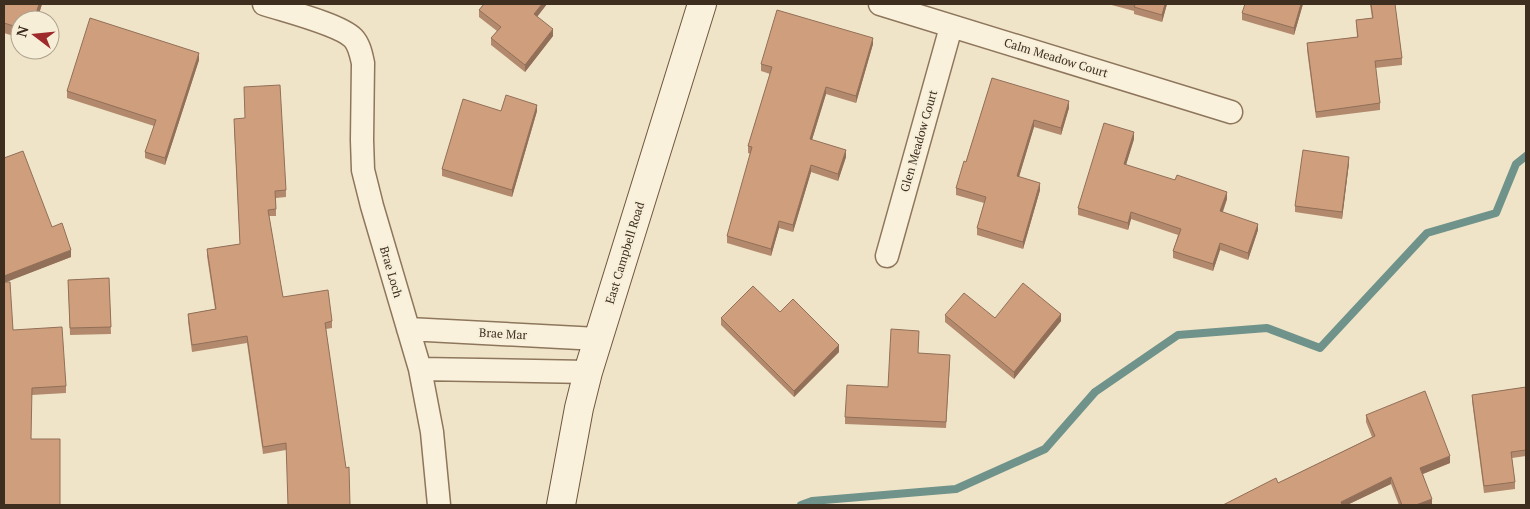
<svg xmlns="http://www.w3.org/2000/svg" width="1530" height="509" font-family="'PT Serif',serif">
  <rect width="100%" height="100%" fill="#f0e4c8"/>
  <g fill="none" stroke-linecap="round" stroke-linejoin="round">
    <path stroke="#6f938a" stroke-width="8" d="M801,505L812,501L956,489L1045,449L1095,392L1178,335L1267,328L1320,348L1427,233L1496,213L1516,164L1526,156"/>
    <defs>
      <path id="minor" d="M264,4C285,11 339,24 353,38C359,44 361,54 363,63L362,140L363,170L372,206L420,369L432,432L439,505
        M880,4L1231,112
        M887,256L951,27
        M408,329L598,339
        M420,369L588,372"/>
      <path id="secondary" d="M561,505L579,408L588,372L702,4"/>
    </defs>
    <use href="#minor" stroke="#8d765c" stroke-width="25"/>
    <use href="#secondary" stroke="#6f573f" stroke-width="30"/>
    <use href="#minor" stroke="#faf1dc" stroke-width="22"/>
    <use href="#secondary" stroke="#faf1dc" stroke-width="28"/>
  </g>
  <path fill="#b2896c" d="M4,4H42L37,20H20V38L4,33Z
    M484,4H547L537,16L553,36L525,72L491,45V38L497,31L479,17V10Z
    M1108,4H1167L1162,22L1134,14V11Z
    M1303,4L1294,35L1242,20V13Z
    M1370,4H1395L1402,58V65L1375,68L1380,103V110L1316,118L1307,50V43L1357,37L1356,20L1372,18Z
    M873,44L856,103L826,94L812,140L846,157L838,181L811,172L793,232L779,228L771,256L727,243V236L751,154L748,153V146L770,74L761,71V64Z
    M199,60L165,165L145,158V152L154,126L67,98V91Z
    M992,78L1069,108L1061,135L1034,127L1019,177L1040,190L1023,249L977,235V228L984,203L956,195V188L966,162Z
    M501,111H537L512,197L442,176V169Z
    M234,126L286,190V197L276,198V216H269L283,297L332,321V328L326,329L350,505L286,450L263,454L247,343L192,352L188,321V314L215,309L207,256V249L240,244Z
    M1134,139L1126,165L1227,199L1223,212L1258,230L1248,260L1220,250L1213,271L1173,258V251L1178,235L1131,219L1128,230L1078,215V208Z
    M4,158L52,227L71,257L5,282L13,330L66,386V393L32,395L4,505Z
    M1349,163L1342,219L1295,212V206Z
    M109,278L111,334L70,335L68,280Z
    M780,312L839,352L794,397L721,325V318Z
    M945,315L1061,321L1014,379L945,322Z
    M918,353L950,361L946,428L845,424V417L888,387Z
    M1526,387V456L1512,458L1515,482V489L1484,493L1472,401V395Z
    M1366,415L1450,463L1423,474L1432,505H1399L1391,484L1347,505H1223L1278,483L1372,437L1366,422Z"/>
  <path fill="#916f58" d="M39,4H42L37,20H34Z
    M542,4H547L534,21V14Z
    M1165,4H1167L1162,22V15Z
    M1301,4H1303L1294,35V28Z
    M553,29V36L525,72V65Z
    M873,38V44L856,103V96Z
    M199,53V60L165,165V158Z
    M826,87V94L810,146V139Z
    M1069,101V108L1061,135V128Z
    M537,105V111L512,197V190Z
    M1034,120V127L1017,183V176Z
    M1134,132V139L1124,171V164Z
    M846,150V157L838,181V174Z
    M1349,157V163L1342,219V212Z
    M811,165V172L793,232V225Z
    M1040,183V190L1023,249V242Z
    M1227,192V199L1220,218V211Z
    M1131,212V219L1128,230V223Z
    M779,221V228L771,256V249Z
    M1258,224V230L1248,260V253Z
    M1220,243V250L1213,271V264Z
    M71,250V257L4,283V276Z
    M1061,314V321L1014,379V372Z
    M839,345V352L794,397V391Z
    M1450,456V463L1420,475V468Z
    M1391,477V484L1347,505H1341V502Z
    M1432,499V505H1416Z"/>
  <path fill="#cf9f7d" stroke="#916f58" d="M4,4H39L34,20H20V28L4,23Z
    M484,4H542L534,14L553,29L525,65L491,38L501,27L479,10Z
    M1132,4H1165L1162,15L1134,7L1135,5Z
    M1245,4H1301L1294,28L1242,13Z
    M1371,4H1395L1402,58L1375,61L1380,103L1316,112L1307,43L1358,37L1356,20L1373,18Z
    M777,10L873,38L856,96L826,87L810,139L846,150L838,174L811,165L793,225L779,221L771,249L727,236L752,147L748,146L772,67L761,64Z
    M90,18L199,53L165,158L145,152L156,120L67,91Z
    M992,78L1069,101L1061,128L1034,120L1017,176L1040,183L1023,242L977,228L986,197L956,188L964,161L966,162Z
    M280,85L286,190L275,191L276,209L268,210L283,297L328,290L332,321L325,323L346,468L349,467L350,505H288L286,443L263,447L247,336L192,345L188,314L216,309L207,249L240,244L234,119L245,118L244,87Z
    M506,95L537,105L512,190L442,169L463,99L501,111Z
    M1104,123L1134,132L1124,164L1175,180L1177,175L1227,192L1220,211L1258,224L1248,253L1220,243L1213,264L1173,251L1181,229L1131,212L1128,223L1078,208Z
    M1303,150L1349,157L1342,212L1295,206Z
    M23,151L52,227L62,223L71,250L4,276V158Z
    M109,278L111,327L70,328L68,280Z
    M4,282H10L13,330L62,327L66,386L32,388L31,439H60V505H4Z
    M1023,283L1061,314L1014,372L945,315L964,293L995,318Z
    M753,286L780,312L793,299L839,345L794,391L721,318Z
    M891,329L919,331L918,353L950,355L946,422L845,417L847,385L888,387Z
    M1526,387V450L1511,452L1515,482L1484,486L1472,395Z
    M1425,391L1450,456L1420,468L1432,499L1416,505H1402L1391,477L1341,502L1342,505H1223L1276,478L1278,483L1375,436L1366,415Z"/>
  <g text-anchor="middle" stroke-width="4" stroke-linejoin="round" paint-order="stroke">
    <g font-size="12" fill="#3d2e20" stroke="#f7eed8">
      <text transform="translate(1056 58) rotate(17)" y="4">Calm Meadow Court</text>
      <text transform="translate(919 141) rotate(-74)" y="4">Glen Meadow Court</text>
      <text transform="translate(625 253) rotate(-73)" y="4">East Campbell Road</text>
      <text transform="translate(391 272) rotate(74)" y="4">Brae Loch</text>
      <text transform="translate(503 334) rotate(3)" y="4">Brae Mar</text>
    </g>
  </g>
  <rect width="1530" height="509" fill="none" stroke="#3d2e20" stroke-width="10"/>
  <g transform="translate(35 35) rotate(286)"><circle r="24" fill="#f7eed8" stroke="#ada18e"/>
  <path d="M0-4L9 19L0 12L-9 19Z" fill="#9e2a2b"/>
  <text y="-8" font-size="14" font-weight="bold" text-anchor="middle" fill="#3d2e20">N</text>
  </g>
</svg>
